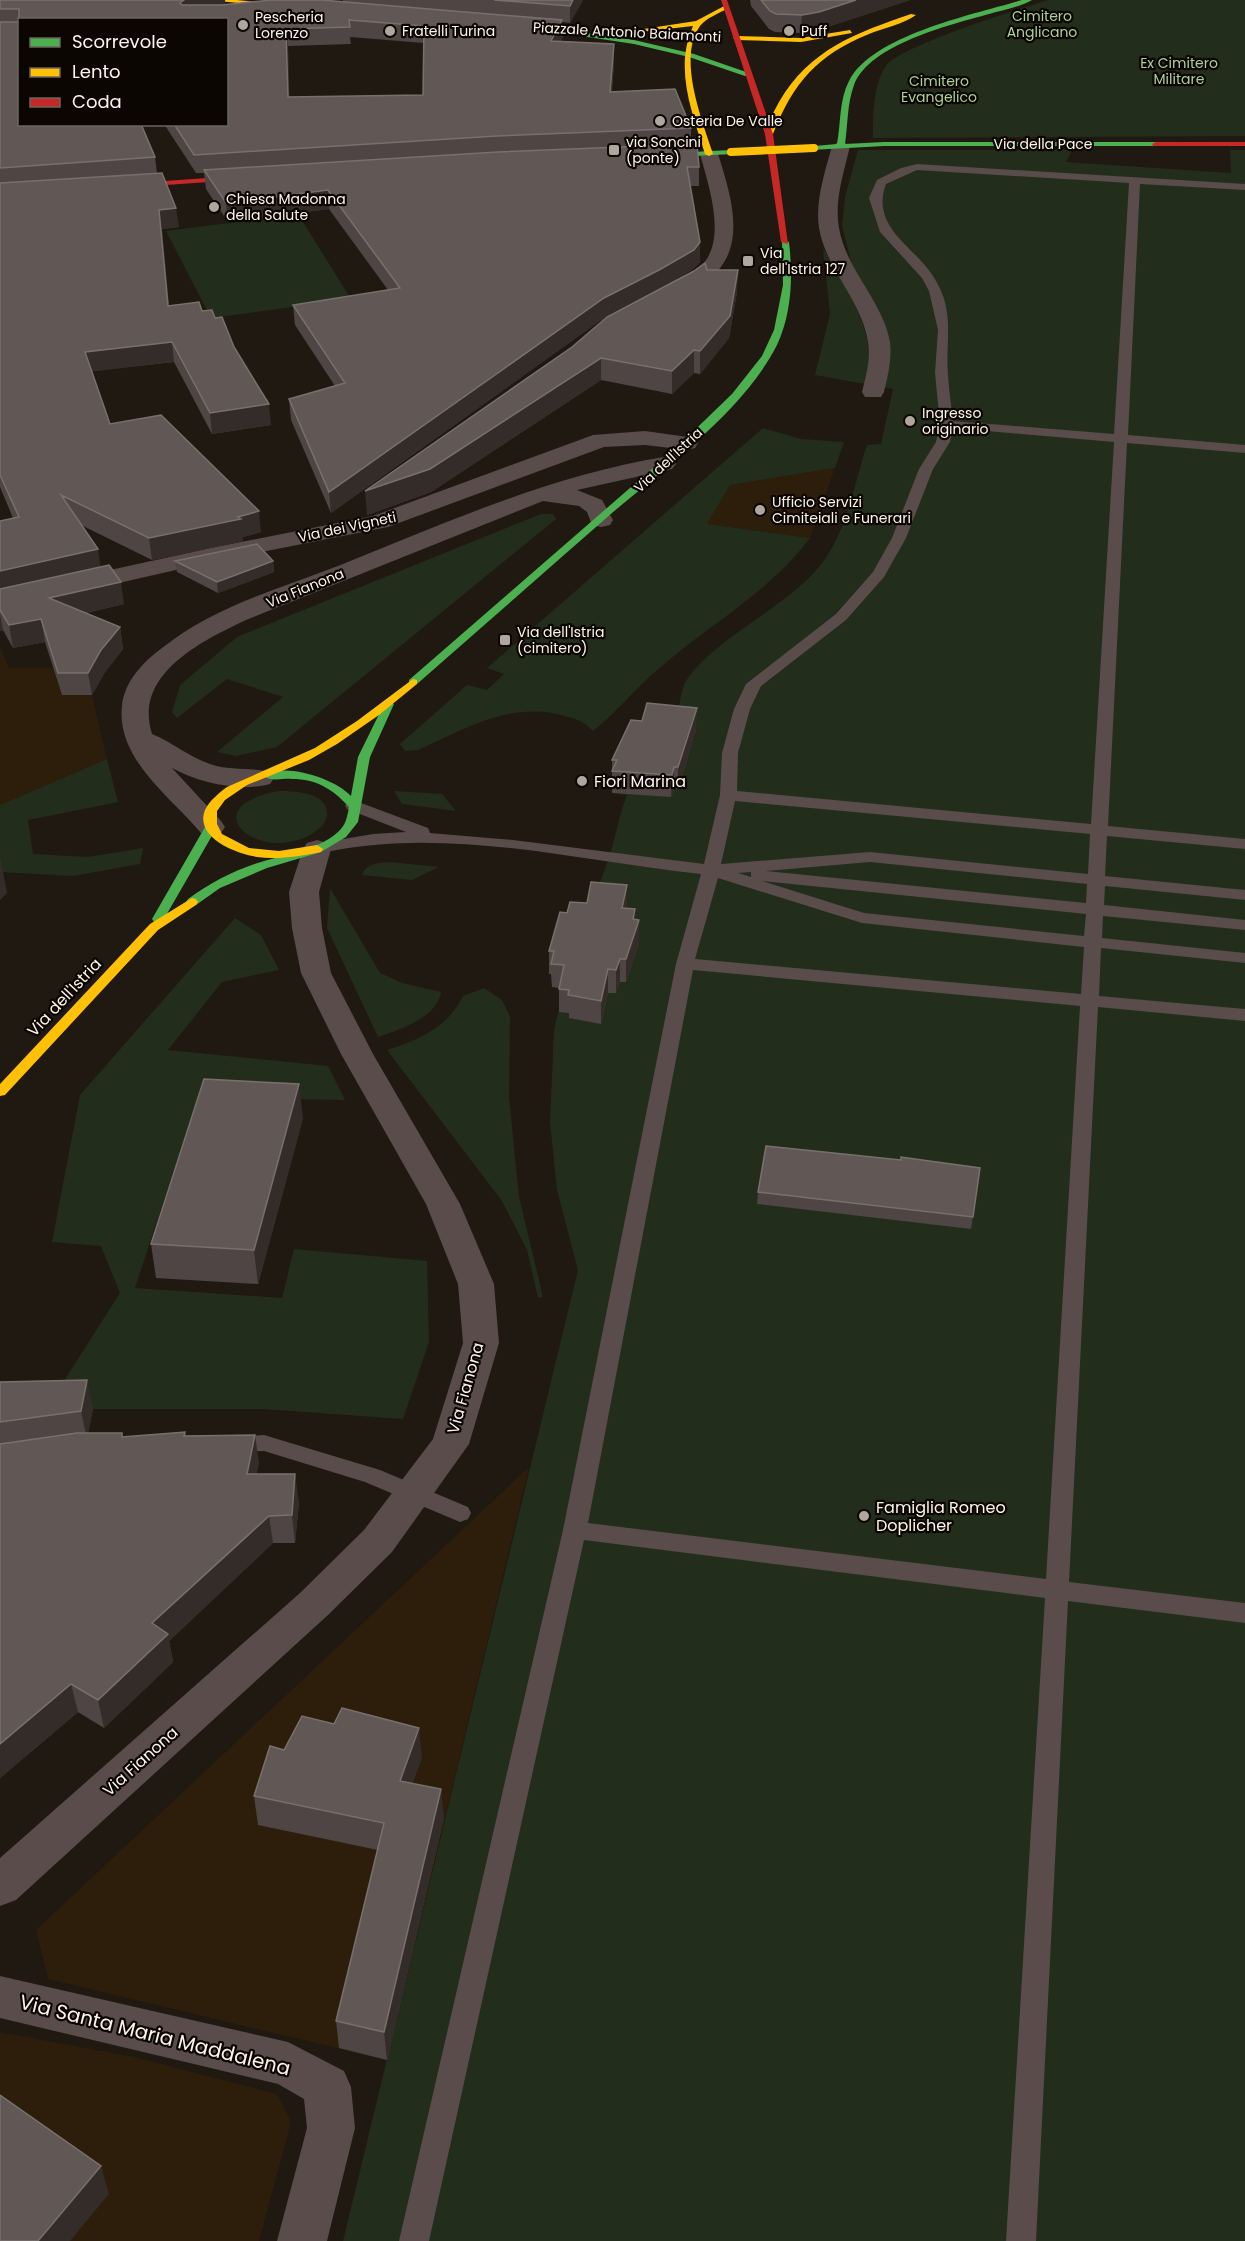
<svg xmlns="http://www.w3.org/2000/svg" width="1245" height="2241" font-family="Poppins,sans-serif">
  <rect width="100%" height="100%" fill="#201911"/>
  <path fill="#2d1d0b" d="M835,468L810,538L706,524L730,485Z
    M0,647L9,668H53L62,695H92L107,759L0,805Z
    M529,1467L387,2060L48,1979L36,1930Z
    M0,2032L134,2057L277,2094L291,2122L259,2241H0Z"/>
  <path fill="#232d1b" d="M1048,0H1245V136L873,138C873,118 873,83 886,66C902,45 1017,10 1048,0Z
    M858,150H1072L1066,162L1231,173L1230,150H1245V2241H343L578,1270L557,1190L550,1122L554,1030L564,988L552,987L554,974C575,936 596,898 609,857C616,836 619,815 627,795L612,793L617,783L609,781L621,750L678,712C680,703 681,689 686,681C714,639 782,610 818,568C846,536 854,484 867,445L881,444L893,389L883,387L842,226L845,197Z
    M298,214L351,299L211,318L166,231Z
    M823,248C841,277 871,326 870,361C870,368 867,377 865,384L815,375L830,314Z
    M763,428L801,439L844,442L835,468L730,485L707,524L810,538C768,594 708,625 656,671C634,690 616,713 593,731C585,722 577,719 565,716C512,700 465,729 418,750L405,751L400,744L467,685L487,690L504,674L487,668Z
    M541,514H553L556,519L277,747L236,756L217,752L283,697L227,679L177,718L172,712L180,685L237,637Z
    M107,759L118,802L28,820L33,854L88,857L143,848L140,864L73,876L0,872V805Z
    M279,791C293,791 328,792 327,814C327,824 318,830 310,835C256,864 192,806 279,791Z
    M394,791L442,794L456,811L402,804Z
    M390,862L439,867L412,880L362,875C366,863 379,863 390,862Z
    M330,888L380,973L402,983L441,992C437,1018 399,1030 378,1037L327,928Z
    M235,918L261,935L279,970L222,982L168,1050L328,1066L345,1100L198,1097L135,1288L282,1298L294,1249L427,1261L429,1342L403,1419L263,1409H46L120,1293L101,1246L52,1242L80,1095Z
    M484,988L502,1000L510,1017L509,1097L519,1197L543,1297L538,1298L527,1250L502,1201L387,1050C419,1040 448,1027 463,996Z"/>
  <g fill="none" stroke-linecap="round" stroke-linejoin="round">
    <path fill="#594c4b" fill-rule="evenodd" d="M917,164L1245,184V190L1140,184L1128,435L1245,445V453L1127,443L1108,826L1245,839V849L1107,836L1105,876L1245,890V900L1105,886L1104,905L1245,920V930L1103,916L1102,938L1245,953V963L1101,948L1099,996L1245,1009V1021L1098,1007L1069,1582L1245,1603V1623L1068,1601L1036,2241H1006L1045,1598L584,1540L429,2241H399L563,1530L676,964L701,874C578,861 449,826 326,852L317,847L320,843L373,834L406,832L347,809L345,805L353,800L428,828L430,833L513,840L704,864L720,795L722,753L734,709L746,684L836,614L873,572L892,538L919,469L936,442L940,424L935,373L938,330L929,291L922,278L880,232L869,198L877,180L901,168ZM917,170L1129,183L1114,434L953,421C951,405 949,390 948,375C945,338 956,311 933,276C914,246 870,227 886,184ZM953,428L1114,442L1091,824L737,791L738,753L750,709L761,686L846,620L884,577L906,538L933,469L950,442ZM735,801L1090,834L1088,874L870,852L721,864ZM870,862L1087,884L1086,903L766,871ZM751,872V877L738,873ZM718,878L862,923L1084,947L1081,994L695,959ZM762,881L1086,914L1084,936L864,913ZM693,970L1080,1006L1046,1579L588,1523Z
      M264,1435L380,1470L468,1507L471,1513L468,1519L460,1522L365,1482L264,1451L229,1452L221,1450L218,1444L221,1438Z"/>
    <path fill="#594c4b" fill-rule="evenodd" d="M841,140L850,146C844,172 834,201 839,228C846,270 883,301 890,342C892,358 888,376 884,392L881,397H865L862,392C866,376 871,359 868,342C862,301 826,269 819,228C815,201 825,172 832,146Z
      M709,148L718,154C733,202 751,257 697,287C686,293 676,301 663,297L660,293L663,289C676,282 692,275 703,264C727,237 708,184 700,154Z
      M645,431L695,438L698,443L695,448L687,450L645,445L604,447L388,527L211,562L0,610V594L211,548L373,516L593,435Z
      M664,457L672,459L676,464L672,469L577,490L602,500L613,520L610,525L601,527L592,525L587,512L579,506L543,501L246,620C202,641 133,674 152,734C172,742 189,757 210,764C229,771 250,767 270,772L274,778L270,784C239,792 200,783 172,768L221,821L225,827L221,833L211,836L201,833C171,797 116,759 122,706C124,682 143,662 162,648C213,607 278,589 338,566C445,523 549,476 664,457Z
      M317,840L327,843L331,849L319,892L322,928L331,973L373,1054L460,1204L494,1284L499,1343L469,1444L392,1552L328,1615L16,1900L0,1906V1858L300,1593L364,1530L433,1439L463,1343L458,1284L426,1204L341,1054L301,973L292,928L289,892L303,849L307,843Z
      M0,1976L288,2042L344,2071L351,2087L355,2128L327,2241H277L307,2128L304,2099L278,2084L0,2018Z"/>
    <path fill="#4caf50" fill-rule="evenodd" d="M1022,0H1032C1020,7 1003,10 989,14C950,25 870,44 854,85C847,104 848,124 845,144L884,142H1156L1160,144L1159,146H884L811,150V146H814L837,144C841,123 839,100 849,81C872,35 975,14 1022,0Z
      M517,23L634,40L694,54L752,74L745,76L689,57L634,44L515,26Z
      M731,150L735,152L734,154L652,158L648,156L652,154Z
      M782,240L789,242C793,276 792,313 777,345C745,409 666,467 612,513C547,570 482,627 417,684H409V680L676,448L732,394L762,356L774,330L783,285Z
      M389,701L394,704L370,757L358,822L346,837L321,852L267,868L220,888L196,905H188L186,902L188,899C210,883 235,870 261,862C286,854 318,850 338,832C346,825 347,817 349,807C333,789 316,779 292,779C283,778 271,782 264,776C283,761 336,779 351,796L358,757L384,704Z
      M211,823L217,827L164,919L162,922H154L152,919L205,827Z"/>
    <path fill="#ffc107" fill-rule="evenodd" d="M208,0H237L292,6L289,8Z
      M726,5L728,8C720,13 706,18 700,26C677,58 702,120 713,154L709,156L705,154C692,112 674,69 693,26L640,32L637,30L696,21Z
      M911,14L916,15C903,24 884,28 869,34C817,55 793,83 773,134L766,136C766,126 774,111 779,102C810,49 856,33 911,14Z
      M850,30L852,33L801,42L736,40L733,38L736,36L801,38Z
      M413,679L417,680V684L379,715L337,744L309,760L247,785L225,800L217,811V824L222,834L249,848L279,851L317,845L323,849L321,852C301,856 277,860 257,857C237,854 194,838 205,810C209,801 219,793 227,787L315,748L357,721Z
      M192,898L196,899L198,902L196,905L158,930L5,1095L0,1096V1084L150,924Z"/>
    <path fill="#c62828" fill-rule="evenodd" d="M721,0H727L773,134L788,244L781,242L765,134Z
      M1156,142H1245V146H1153L1152,144Z
      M250,175L254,177L253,179L122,188L118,186L122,184Z"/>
    <path stroke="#ffc107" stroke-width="8" d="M731,152L814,148"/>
  </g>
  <path fill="#4e4544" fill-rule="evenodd" d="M0,0L225,4L343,2V0H583L570,23L562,22L563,37L560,42L614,44V62L612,92L691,128V144L699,167V186H690L700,242V262L693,269L660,289L707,270L737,292L729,338L700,374L694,373L672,394L601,380L431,492L367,515L656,291L604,318L331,513L291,420L289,399L335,386L295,325L293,305L388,290L329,209L228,222L206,189L204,173H196L164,124H226L20,20L142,127L155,157L157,173L179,227L162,229L169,306L202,311L215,318L234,347L271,425L212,434L174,362L92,371L110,424L261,532L243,537V541L152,560L81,525L100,567L124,604L86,613L120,627L123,649L105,672L92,695H62L45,642L13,648L3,630L0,631V521L13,518L0,487ZM350,37L424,43L423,95L289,97L288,46L351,44Z
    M750,0H910L818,30L801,33L775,32L769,29L751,6Z
    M175,561H273L274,572L218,593L177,572Z
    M696,730L678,789H674L671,797L612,793V760Z
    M587,903L627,908L635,920L639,943L626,982H620L616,993H608L601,1024L569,1018V1013L559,1012V988L552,987L551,974H549V951L567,913Z
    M303,1118L258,1284L156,1278L151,1244Z
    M980,1168L971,1229L757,1204L758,1192Z
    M0,1382L93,1408L88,1433L123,1437L185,1432L186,1436L259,1463L256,1474L299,1502L295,1543H273L169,1641L173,1662L104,1728L78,1712L0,1778Z
    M284,1750L422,1757L412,1784L444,1818L387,2060L339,2048L336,2021L378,1850L258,1825L254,1796Z"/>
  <path fill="#342c28" d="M184,0H225L226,9L182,20L180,3Z
    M573,0H583L570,23V6Z
    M856,0H910L818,30L801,33L802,15Z
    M562,20L563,37L551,58V41Z
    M286,29L288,46L290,115L288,97Z
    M614,44V62L610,110V92Z
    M328,190L329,209L228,222L226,203Z
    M176,208L179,227L162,229L171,326L159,210Z
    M700,242V262L693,269L659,290L604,318L331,513L329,492L604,298Z
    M738,270L737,292L729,338L700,374V351Z
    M172,342L174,362L88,372L85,352Z
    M694,350V373L672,394V371Z
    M601,358V380L431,492L367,515L365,491Z
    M269,404L271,425L212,434L210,413Z
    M259,511L261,532L243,537V541L152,560L149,538Z
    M98,549L101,570L0,593V571Z
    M273,561L274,572L218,593L217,582Z
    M121,582L124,604L53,620L49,598Z
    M0,614L3,630L0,631Z
    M41,619L45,642L13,648L9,625Z
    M120,627L123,649L105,672L92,695L88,673L101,650Z
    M697,708L696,730L678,789V767Z
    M674,767V789L671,797L672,775Z
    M0,856L7,893L0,900Z
    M627,885V908H622Z
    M635,909V932L639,920V943L626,982V959Z
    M620,959V982L616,993V970Z
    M608,969V993L601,1024V1001Z
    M299,1084L303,1118L258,1284L254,1250Z
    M87,1380L93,1408L87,1439L81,1411Z
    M255,1435L259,1463L251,1502L247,1474Z
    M295,1474L299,1502L295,1543L292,1515Z
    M269,1516L273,1543L169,1641L173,1662L104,1728L98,1700L152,1623Z
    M71,1684L78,1712L0,1778V1744Z
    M419,1728L422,1757L403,1810L400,1781Z
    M441,1789L444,1818L387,2060L384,2032Z
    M101,2166L109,2194L70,2241H38Z"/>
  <path fill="#615856" stroke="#79706d" stroke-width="1.5" fill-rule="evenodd" d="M0,0H184L180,3L182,5H222L272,0H322L562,20L551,41L614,44L610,92L675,89L691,128L497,136L194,155L174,124H226V20H20V124H141L155,157L0,168V22H19V9H0ZM349,20L424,26L423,95L288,97L286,29L350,27Z
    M494,0H573L570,6Z
    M761,0H856L819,12L802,15L776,14L770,11Z
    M697,144L699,167H687L700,242L694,250L659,270L604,298L329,492L289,399L345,383L293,305L400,288L328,190L226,203L204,170L498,152Z
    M162,173L176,208L159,210L168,306L199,302L202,311L212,310L215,318L222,317L234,347L269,404L210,413L172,342L85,352L110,424L161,415L259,511L238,517L241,519L149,538L61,495L98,549L0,571V521L19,517L0,475V183Z
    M705,263L707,270H738L730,316L700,351L694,350L672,371L601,358L430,469L365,491L572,347L607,317L694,271Z
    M257,544L273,561L217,582L175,561Z
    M109,565L121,582L49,598L120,627L101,650L88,673H58L41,619L9,625L0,610V589Z
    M647,703L697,708L678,767H674L672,775L612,771L617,760H612L631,720L642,721Z
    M591,882L627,885L622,908L635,909L633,919L639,920L626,959H620L616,970L608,969L601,1001L568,995L569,990L559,989L564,965L551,964L554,951H549L560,912L567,913L570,902L587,903Z
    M204,1079L299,1084L254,1250L151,1244Z
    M766,1146L901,1160V1157L980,1168L973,1217L758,1192Z
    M87,1380L81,1411L0,1422V1382Z
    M185,1432L184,1436L255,1435L247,1474H295L292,1515L269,1516L152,1623L168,1634L98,1700L71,1684L0,1744V1444L77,1433H122V1437Z
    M342,1708L419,1728L400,1781L441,1789L384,2032L336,2021L384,1823L254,1796L270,1746L284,1750L302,1716L334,1724Z
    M0,2095L101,2166L38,2241H0Z"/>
  <g fill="#afa79e" stroke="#0b0602" stroke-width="2">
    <circle cx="243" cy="25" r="6"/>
    <circle cx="390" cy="31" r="6"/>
    <circle cx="789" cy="31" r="6"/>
    <circle cx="660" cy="121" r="6"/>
    <rect x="608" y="144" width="12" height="12" rx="3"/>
    <circle cx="214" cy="207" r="6"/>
    <rect x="742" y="255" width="12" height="12" rx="3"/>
    <circle cx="910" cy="421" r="6"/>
    <circle cx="760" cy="510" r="6"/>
    <rect x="499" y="634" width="12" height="12" rx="3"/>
    <circle cx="582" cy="781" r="6"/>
    <circle cx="864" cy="1516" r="6"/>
  </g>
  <g text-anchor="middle" stroke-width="4.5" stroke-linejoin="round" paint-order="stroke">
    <g font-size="14" fill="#acd096" stroke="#0b0602">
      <text x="1042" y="21">Cimitero<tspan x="1042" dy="16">Anglicano</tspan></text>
      <text x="1179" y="68">Ex Cimitero<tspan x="1179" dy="16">Militare</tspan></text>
      <text x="939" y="86">Cimitero<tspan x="939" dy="16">Evangelico</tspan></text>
    </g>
    <g font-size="14" fill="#fcf3ea" stroke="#0b0602" text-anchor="start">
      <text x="255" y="22">Pescheria<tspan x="255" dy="16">Lorenzo</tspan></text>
      <text x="402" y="36">Fratelli Turina</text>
      <text x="801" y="36">Puff</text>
      <text x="672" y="126">Osteria De Valle</text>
      <text x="626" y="147">via Soncini<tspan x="626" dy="16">(ponte)</tspan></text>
      <text x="226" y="204">Chiesa Madonna<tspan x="226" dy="16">della Salute</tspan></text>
      <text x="760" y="258">Via<tspan x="760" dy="16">dell'Istria 127</tspan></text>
      <text x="922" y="418">Ingresso<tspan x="922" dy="16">originario</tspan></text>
      <text x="772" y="507">Ufficio Servizi<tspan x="772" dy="16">Cimiteiali e Funerari</tspan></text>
      <text x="517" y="637">Via dell'Istria<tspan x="517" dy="16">(cimitero)</tspan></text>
    </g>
    <g font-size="14" fill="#fcf3ea" stroke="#0b0602">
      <text transform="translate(627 32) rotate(3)" y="5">Piazzale Antonio Baiamonti</text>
      <text x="1043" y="149">Via della Pace</text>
      <text transform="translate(668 460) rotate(-43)" y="5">Via dell'Istria</text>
      <text transform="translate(347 527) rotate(-12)" y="5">Via dei Vigneti</text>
      <text transform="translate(305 588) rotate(-22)" y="5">Via Fianona</text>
    </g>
    <g font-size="16" fill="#fcf3ea" stroke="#0b0602" text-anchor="start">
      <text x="594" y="787">Fiori Marina</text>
      <text x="876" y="1513">Famiglia Romeo<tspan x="876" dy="18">Doplicher</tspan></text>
    </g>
    <g font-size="16" fill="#fcf3ea" stroke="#0b0602">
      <text transform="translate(64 997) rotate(-47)" y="6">Via dell'Istria</text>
      <text transform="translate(465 1388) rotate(-74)" y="6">Via Fianona</text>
      <text transform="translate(140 1761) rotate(-42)" y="6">Via Fianona</text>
    </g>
    <g font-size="20" fill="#fcf3ea" stroke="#0b0602">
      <text transform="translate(155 2035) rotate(14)" y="7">Via Santa Maria Maddalena</text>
    </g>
  </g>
  <rect x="18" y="18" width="210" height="108" fill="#0b0602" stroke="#6b655f" stroke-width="1.5"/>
  <rect x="30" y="38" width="30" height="9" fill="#4caf50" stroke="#6b655f" stroke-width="1.5"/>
  <text x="72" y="48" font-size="18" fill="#fcf3ea">Scorrevole</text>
  <rect x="30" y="68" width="30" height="9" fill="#ffc107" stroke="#6b655f" stroke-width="1.5"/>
  <text x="72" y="78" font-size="18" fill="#fcf3ea">Lento</text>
  <rect x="30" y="98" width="30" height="9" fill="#c62828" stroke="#6b655f" stroke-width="1.5"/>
  <text x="72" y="108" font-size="18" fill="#fcf3ea">Coda</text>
</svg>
